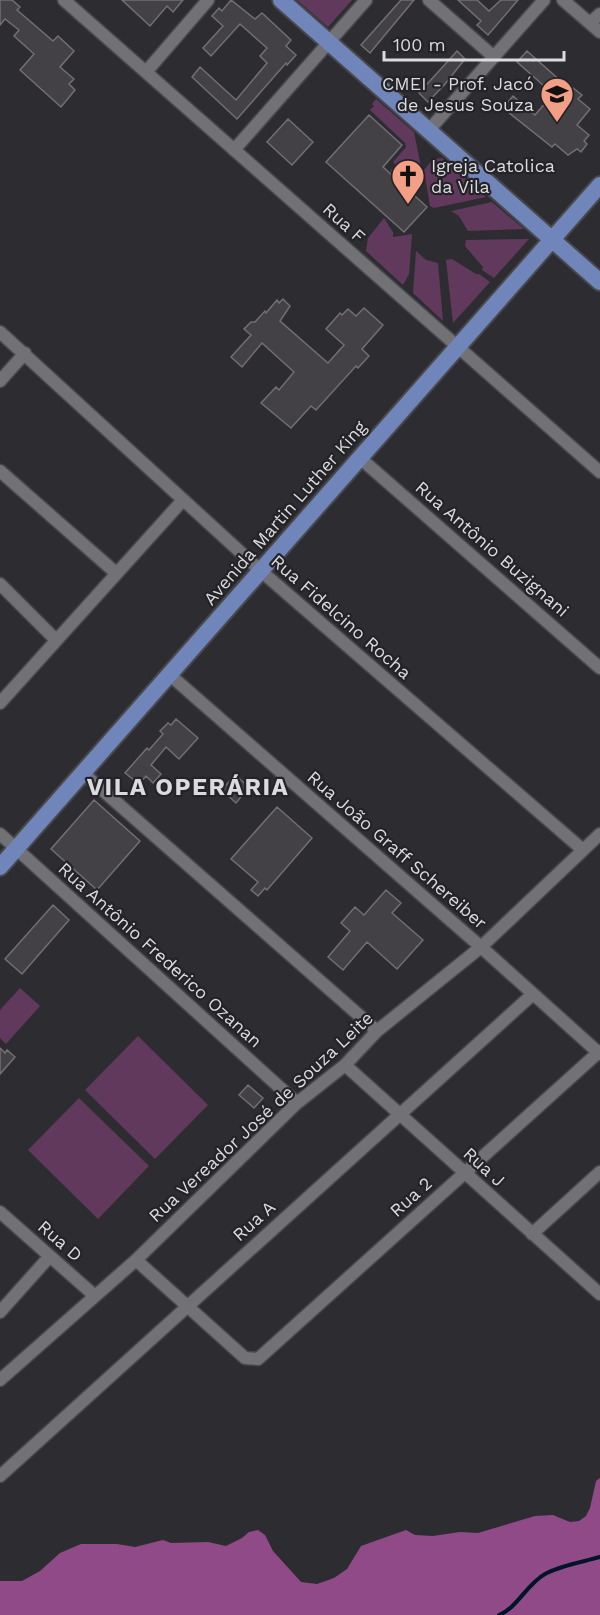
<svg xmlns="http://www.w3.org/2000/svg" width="600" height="1615" font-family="'Work Sans',sans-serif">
  <rect width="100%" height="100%" fill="#2d2d31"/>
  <path fill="#61395c" d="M297,0H352L328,27Z
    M376,99L414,132L421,167L408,181L403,182L390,171L396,165L393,162L406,147L405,143L370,110L374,106L372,104Z
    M442,158L486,197L434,208L430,206L424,170L433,159Z
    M492,202L524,229L468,231L459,216L451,211Z
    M384,218L393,232V237L412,234L409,274L403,285L366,251L368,238Z
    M529,239L494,278L482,270L483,267L465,246L466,240Z
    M416,251L426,260L438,263L443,321L413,293Z
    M452,259L476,274H479L490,282L453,323L446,260Z
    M20,988L40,1006L6,1044L0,1038V1010Z
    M138,1036L208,1105L155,1159L85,1090Z
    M79,1098L149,1166L98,1219L28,1150Z"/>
  <path fill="#8f4a87" d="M600,1478V1615H0V1581H22L40,1571L60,1553L81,1544H117L135,1547L163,1540L171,1543L208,1542L226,1546L242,1538L249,1532L258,1530L265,1535L273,1551L301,1582L317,1584L334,1578L347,1569L361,1546L406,1530L415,1535L433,1536L460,1532L478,1533L535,1516L553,1515L570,1522L579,1521L586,1516L590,1508L596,1481Z"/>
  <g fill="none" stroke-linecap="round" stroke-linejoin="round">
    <path stroke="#001528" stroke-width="4" d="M499,1615C517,1608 527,1584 545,1574C561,1565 583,1562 600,1557"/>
  </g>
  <path fill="#444146" stroke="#726f74" stroke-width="1.5" d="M0,0H12L20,7L17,10L53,41L58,36L74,51L60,67L74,79L69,84L75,90L61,107L20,70L34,54L14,36L19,30L5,19L0,25Z
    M122,0H183L173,12L167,6L150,26Z
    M231,0L255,19L262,13L291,40L286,46L296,55L287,65L286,63L237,119L192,77L200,67L236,100L267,63L260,56L267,48L240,24L211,56L203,48L223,26L212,16L219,8L222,11Z
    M401,0H414L370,53L361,45Z
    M458,0H477L489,11L501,0H518L488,35L477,25L481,21Z
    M457,51L465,59L445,84L428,102L419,93Z
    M527,51L571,90L573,88L582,95L578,99L590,109L577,125L589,135L584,141L587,144L581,152L577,149L568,155L555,144L552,147L503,108L513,96L535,115L553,94L517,62Z
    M369,115L402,145L383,167L427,207L404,232L326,162Z
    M288,119L313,142L292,165L267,142Z
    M283,299L290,306L280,321L328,363L344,345L326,329L340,313L342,315L348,309L356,316L364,308L383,325L362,349L369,356L358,368L356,366L316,410L311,406L291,428L261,403L276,387L279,390L294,372L262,343L242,367L231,357L251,335L244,329L251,322H255L265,311L266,313L277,300L279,303Z
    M176,719L198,738L179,759L166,747L151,765L161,774L153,783L146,776L139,784L125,773L147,748L149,750L163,734L160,731L168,723L171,725Z
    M235,775L249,787L236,803L222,790Z
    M94,800L140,841L97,890L51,849Z
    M277,807L312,838L267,890L265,888L258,896L251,890L258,882L231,859Z
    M386,890L401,903L392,913L423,940L397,969L367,942L343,970L328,957L350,931L341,923L355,907L364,915Z
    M53,905L69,920L22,974L5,959Z
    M0,1048L5,1053L7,1050L15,1057L0,1074Z
    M248,1085L263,1098L254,1108L239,1095Z"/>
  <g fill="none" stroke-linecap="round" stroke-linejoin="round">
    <defs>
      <path id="minor" d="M64,0L600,472
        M429,0L494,57
        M563,0L600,32
        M590,23L600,14
        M146,72L208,0
        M429,130L544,0
        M234,150L366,0
        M0,332L261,571L583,850
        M0,381L25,353
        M360,458L600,668
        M0,471L116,573
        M0,584L56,640
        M170,675L481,947L600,1054
        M0,703L183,500
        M83,773L377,1031
        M0,834L297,1103
        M345,1065L600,1294
        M0,1212L95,1296
        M532,1234L600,1172
        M136,1260L245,1358L258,1359L600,1051
        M0,1312L50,1256
        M0,1380L136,1260L297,1103L345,1065L377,1031L481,947L600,834
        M0,1476L533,994"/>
      <path id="major" d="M281,0L600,282
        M0,867L600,185"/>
    </defs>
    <use href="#minor" stroke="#48484c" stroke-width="15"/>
    <use href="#major" stroke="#48484c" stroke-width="20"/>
    <use href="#minor" stroke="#717176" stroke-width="12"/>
    <use href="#major" stroke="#7085ba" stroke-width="16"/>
  </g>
  <defs>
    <symbol id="school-pin" viewBox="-11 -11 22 30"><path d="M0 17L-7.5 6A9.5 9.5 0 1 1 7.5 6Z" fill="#f39f85" stroke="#232328"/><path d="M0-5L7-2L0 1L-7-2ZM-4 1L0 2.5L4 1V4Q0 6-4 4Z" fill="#111"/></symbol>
    <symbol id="church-pin" viewBox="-11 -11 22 30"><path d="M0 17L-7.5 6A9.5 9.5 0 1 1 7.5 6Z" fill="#f39f85" stroke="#232328"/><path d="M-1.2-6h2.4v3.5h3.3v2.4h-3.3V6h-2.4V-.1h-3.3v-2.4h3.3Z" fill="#111"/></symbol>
  </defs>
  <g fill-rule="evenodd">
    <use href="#school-pin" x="538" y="75" width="38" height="52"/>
    <use href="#church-pin" x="389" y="157" width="38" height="52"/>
  </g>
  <g text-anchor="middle" stroke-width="4.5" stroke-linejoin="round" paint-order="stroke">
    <g font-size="18" fill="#dbdbde" stroke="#232328" text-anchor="end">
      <text x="534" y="90">CMEI - Prof. Jacó<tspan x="534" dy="21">de Jesus Souza</tspan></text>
      <text x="431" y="172" text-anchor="start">Igreja Catolica<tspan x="431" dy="21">da Vila</tspan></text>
    </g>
    <g font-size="18" fill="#dbdbde" stroke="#232328">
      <text transform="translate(344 223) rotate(42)" y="6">Rua F</text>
      <text transform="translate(285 513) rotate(-49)" y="6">Avenida Martin Luther King</text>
      <text transform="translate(492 549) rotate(41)" y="6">Rua Antônio Buzignani</text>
      <text transform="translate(341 617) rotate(41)" y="6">Rua Fidelcino Rocha</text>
      <text transform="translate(397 850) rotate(41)" y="6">Rua João Graff Schereiber</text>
      <text transform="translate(160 955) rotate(42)" y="6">Rua Antônio Frederico Ozanan</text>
      <text transform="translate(261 1117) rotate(-43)" y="6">Rua Vereador José de Souza Leite</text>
      <text transform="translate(484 1167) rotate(42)" y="6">Rua J</text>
      <text transform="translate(411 1197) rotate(-42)" y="6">Rua 2</text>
      <text transform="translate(254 1221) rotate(-42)" y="6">Rua A</text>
      <text transform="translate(60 1241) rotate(41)" y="6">Rua D</text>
    </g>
    <g font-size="24" font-weight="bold" letter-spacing="1.5" fill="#dbdbde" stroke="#232328">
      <text x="188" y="795">VILA OPERÁRIA</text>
    </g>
  </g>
  <path d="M384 51v9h180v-9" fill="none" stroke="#dbdbde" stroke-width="3"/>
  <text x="393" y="51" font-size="18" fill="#dbdbde" stroke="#232328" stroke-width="4.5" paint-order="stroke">100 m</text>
</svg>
